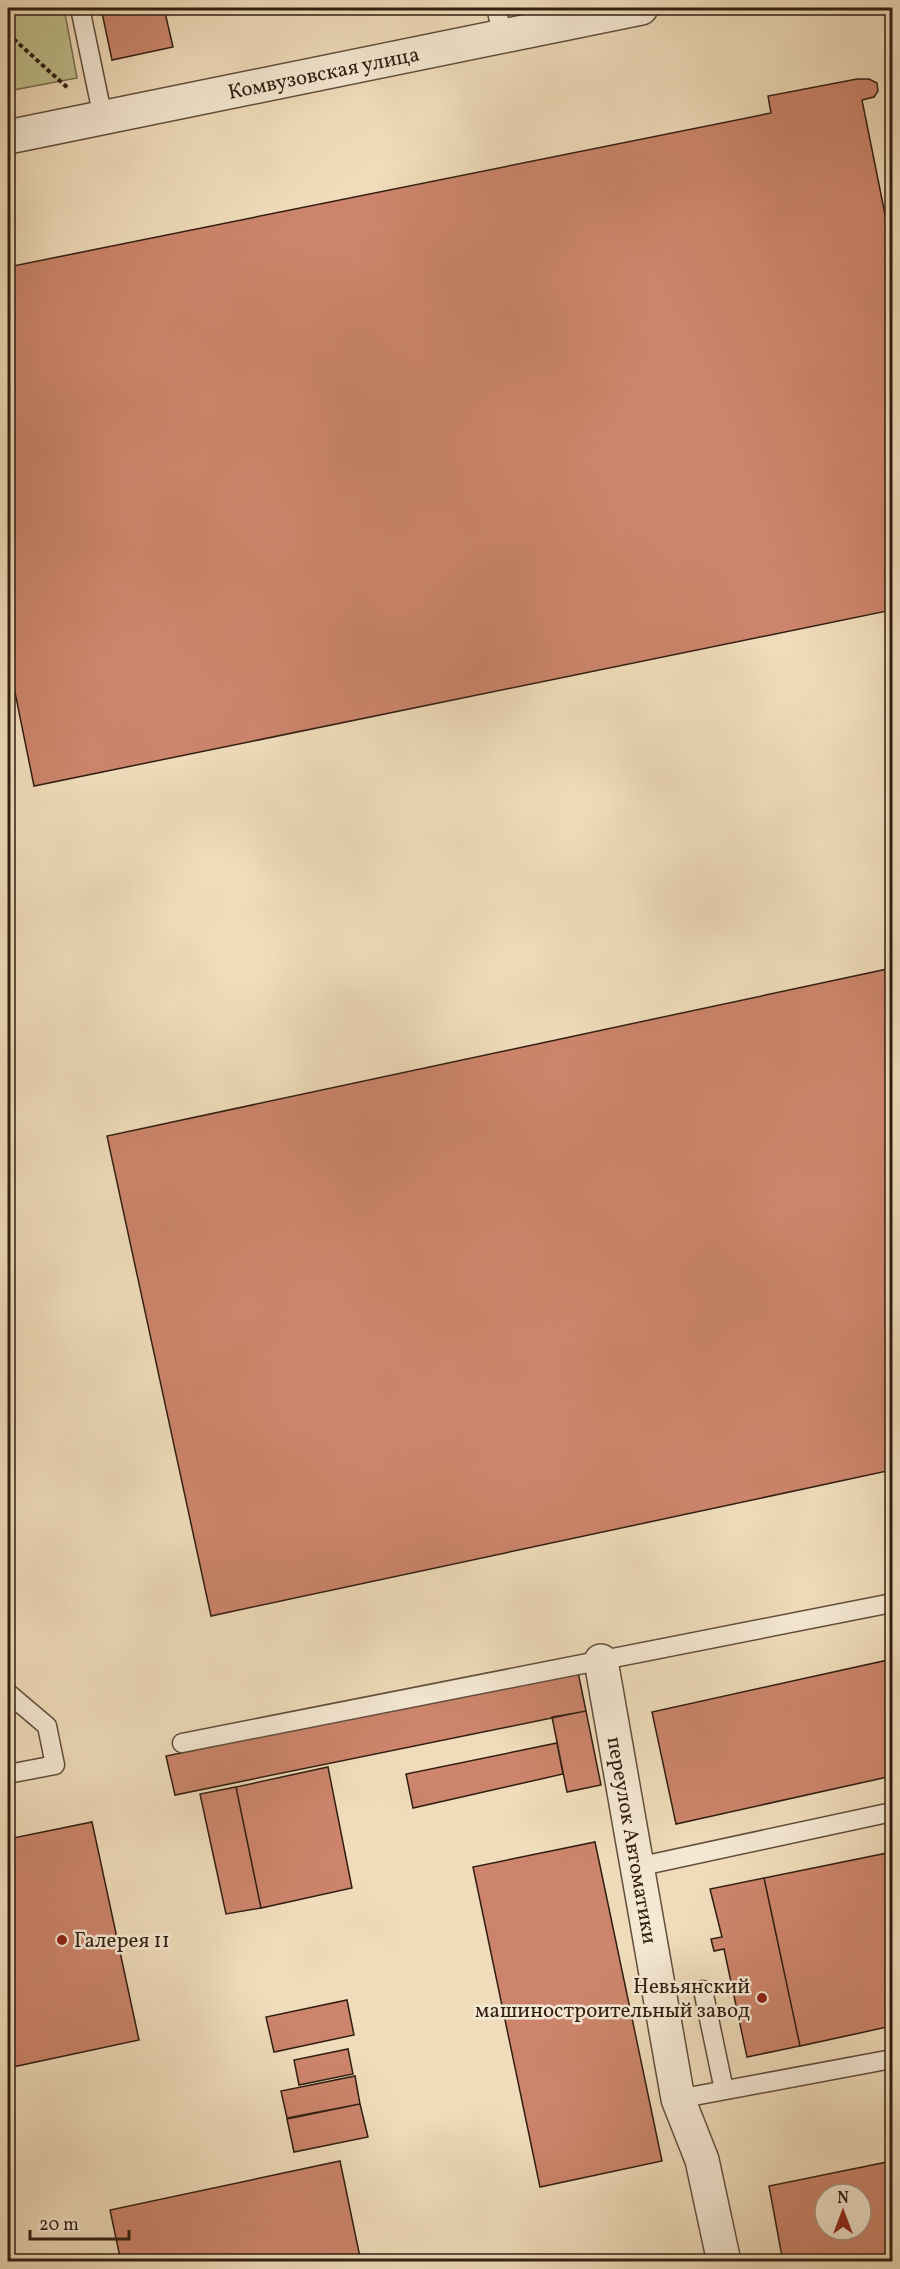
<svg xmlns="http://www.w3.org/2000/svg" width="900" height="2269" font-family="Vollkorn,serif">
  <rect width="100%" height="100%" fill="#f0dcbb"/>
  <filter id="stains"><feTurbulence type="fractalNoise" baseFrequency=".00333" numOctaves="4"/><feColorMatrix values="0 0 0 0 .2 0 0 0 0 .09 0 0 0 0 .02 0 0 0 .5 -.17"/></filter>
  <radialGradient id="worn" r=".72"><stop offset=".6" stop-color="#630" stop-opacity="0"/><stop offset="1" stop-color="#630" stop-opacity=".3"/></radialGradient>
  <path fill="#bfbf8c" stroke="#786e4e" stroke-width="1.5" d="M8,8H64L77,78L8,91Z"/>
  <path fill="#cc856c" stroke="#311e11" stroke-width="1.5" fill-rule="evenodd" d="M101,8H164L173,47L112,60Z
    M857,79H869L877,83L878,91L874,97L862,100L892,249V610L34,786L8,658V267L771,113L768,96Z
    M892,968V1470L211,1616L107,1136Z
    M888,1660L892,1679V1776L676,1824L652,1712Z
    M578,1672L586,1711L175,1795L166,1756Z
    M586,1711L601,1785L567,1792L552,1717Z
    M557,1743L563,1774L413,1808L406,1774Z
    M328,1767L352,1888L261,1908L236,1787Z
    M236,1787L261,1908L226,1914L200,1794Z
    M92,1822L139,2040L8,2068V1839Z
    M595,1842L662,2161L540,2187L473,1867Z
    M892,1852V2026L800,2046L764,1878Z
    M764,1878L800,2046L747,2057L724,1949L714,1951L711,1939L722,1937L710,1889Z
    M347,2000L354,2035L274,2052L266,2017Z
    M348,2049L353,2074L299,2085L294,2060Z
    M355,2076L360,2104L287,2118L281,2091Z
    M360,2104L368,2137L294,2152L287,2119Z
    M340,2161L361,2262H121L110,2210Z
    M892,2161V2262H783L769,2186ZM825,2194H861V2230H825Z"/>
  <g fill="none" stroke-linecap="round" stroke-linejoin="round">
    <defs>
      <path id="lane" d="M80,8L103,118
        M496,8L503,36
        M8,1693L47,1726L55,1765L8,1774
        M182,1743L892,1603
        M637,1867L892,1812
        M703,1990L724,2090
        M678,2099L892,2059"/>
      <g id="street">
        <path id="s1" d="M8,137L641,8"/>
        <path id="s2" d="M601,1661L678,2099L702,2160L724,2262"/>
      </g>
    </defs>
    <use href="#lane" stroke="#614e3c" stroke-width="21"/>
    <use href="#street" stroke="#614e3c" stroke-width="36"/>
    <path stroke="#311e11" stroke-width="4" stroke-dasharray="4.5 3" stroke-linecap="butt" d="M8,34L69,89"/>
    <use href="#lane" stroke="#f5e8d3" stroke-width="18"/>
    <use href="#street" stroke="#f5e8d3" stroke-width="33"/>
  </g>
  <g fill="#8f2418" stroke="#f5e8d3" stroke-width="2">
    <circle cx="62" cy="1940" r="6"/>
    <circle cx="762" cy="1998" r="6"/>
  </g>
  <g text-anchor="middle" stroke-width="5" stroke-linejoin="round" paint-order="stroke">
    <g font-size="21" fill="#311e11" stroke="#f5e8d3">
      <text dy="7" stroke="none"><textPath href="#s1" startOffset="322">Комвузовская улица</textPath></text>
      <text dy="7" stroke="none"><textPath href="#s2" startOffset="182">переулок Автоматики</textPath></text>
    </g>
    <g font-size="21" fill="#311e11" stroke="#f5e8d3" text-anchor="start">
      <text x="74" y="1947">Галерея 11</text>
      <text x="750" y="1993" text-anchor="end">Невьянский<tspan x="750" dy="24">машиностроительный завод</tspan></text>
    </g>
  </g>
  <rect width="900" height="2269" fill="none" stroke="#f0dcbb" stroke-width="30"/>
  <rect x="9" y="9" width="882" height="2251" fill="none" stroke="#311e11" stroke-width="3"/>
  <rect x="15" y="15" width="870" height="2239" fill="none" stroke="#311e11" stroke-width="1.5"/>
  <g transform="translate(843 2212)"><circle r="28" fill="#f5e8d3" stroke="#a79785" stroke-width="1.5"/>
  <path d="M0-4.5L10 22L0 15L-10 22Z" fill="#8f2418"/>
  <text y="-9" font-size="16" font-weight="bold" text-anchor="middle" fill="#311e11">N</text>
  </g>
  <path d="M30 2230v9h99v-9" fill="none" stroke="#311e11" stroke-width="3"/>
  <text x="39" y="2230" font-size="18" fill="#311e11" stroke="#f5e8d3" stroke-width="4.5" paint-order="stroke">20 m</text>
  <rect width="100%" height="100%" filter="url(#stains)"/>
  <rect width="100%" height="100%" fill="url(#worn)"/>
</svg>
